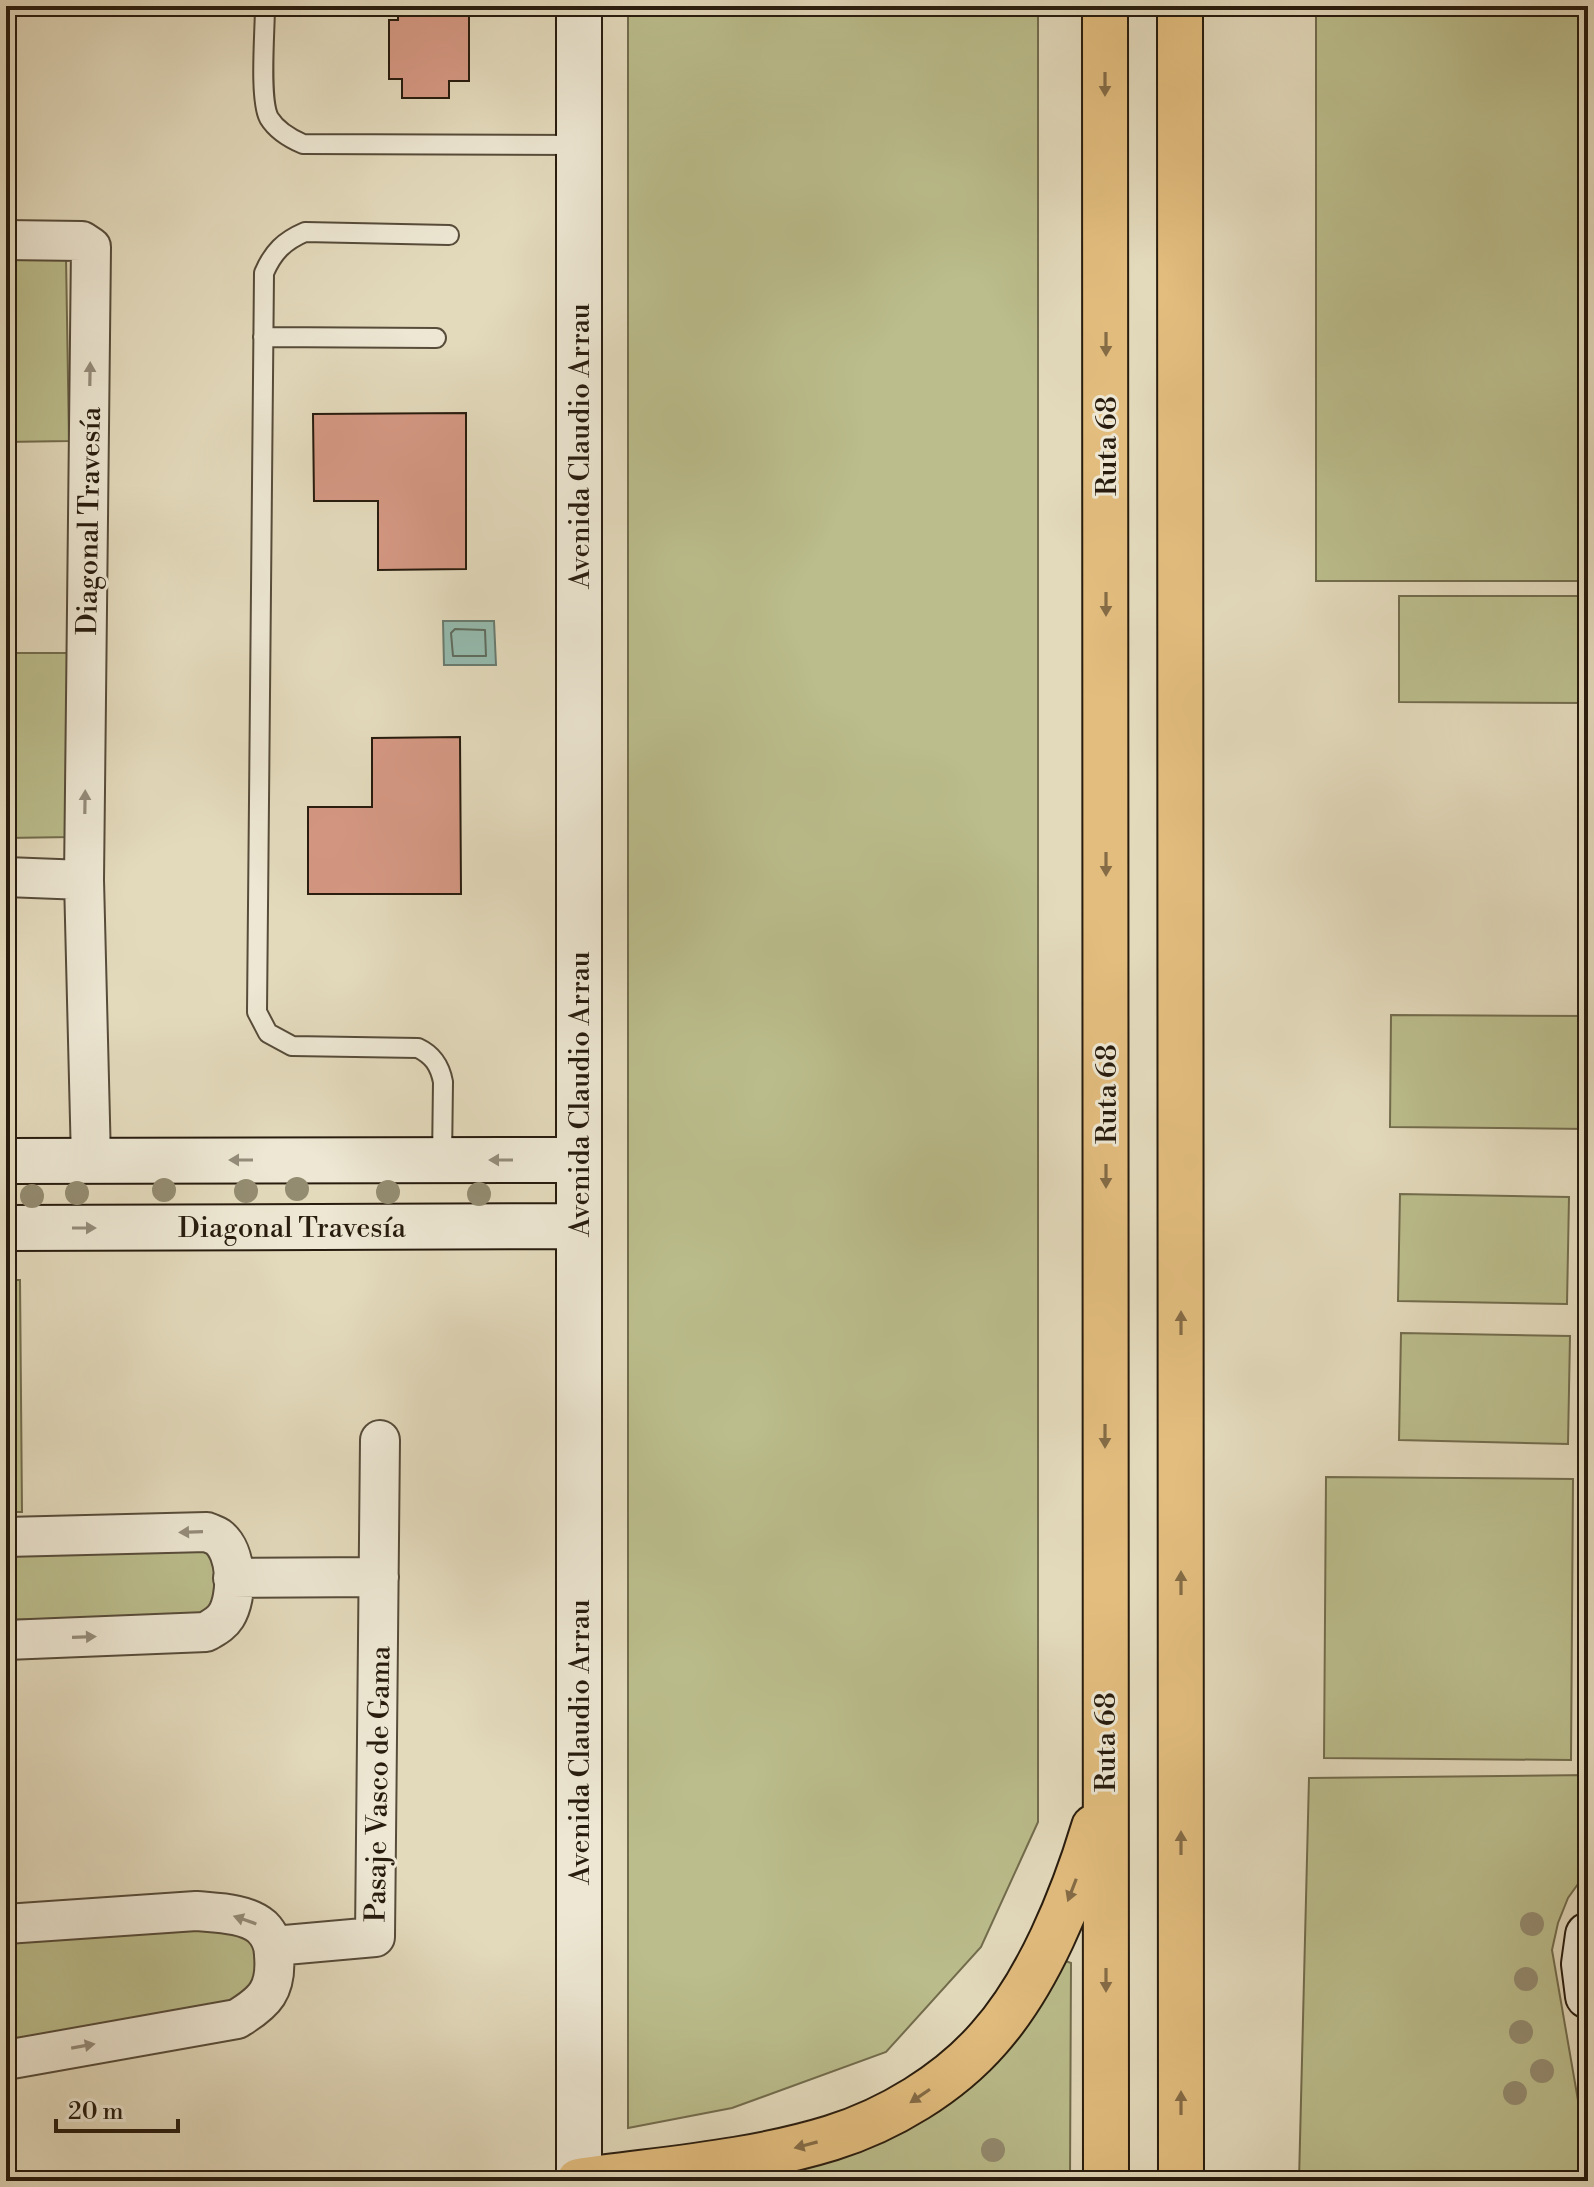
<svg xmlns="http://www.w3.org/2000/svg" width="1594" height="2187" font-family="'Libre Bodoni',serif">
  <rect width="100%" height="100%" fill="#e3dabc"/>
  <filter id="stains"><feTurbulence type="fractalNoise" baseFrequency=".0025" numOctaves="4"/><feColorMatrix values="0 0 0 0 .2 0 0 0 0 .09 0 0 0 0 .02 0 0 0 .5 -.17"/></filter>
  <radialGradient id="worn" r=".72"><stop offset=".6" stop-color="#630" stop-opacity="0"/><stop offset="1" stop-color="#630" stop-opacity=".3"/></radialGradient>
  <path fill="#bbbd8c" stroke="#726c4d" stroke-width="2" d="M628,6H1038V1822L981,1947L886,2052L732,2108L628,2128Z
    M1316,6H1588V581H1316Z
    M6,257H66L69,441L6,442Z
    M1399,596H1588V703L1399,702Z
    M6,653H70L72,837L6,838Z
    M1391,1015L1588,1016V1129L1390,1127Z
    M1400,1194L1569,1197L1567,1304L1398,1301Z
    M6,1280H20L22,1512H6Z
    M1401,1333L1570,1336L1568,1444L1399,1440Z
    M1326,1477L1573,1479L1571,1760L1324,1758Z
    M199,1546C224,1567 223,1594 200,1616L6,1620V1549Z
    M1588,1775V1870L1568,1898L1558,1923L1552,1950L1588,2158V2181H1299L1309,1778Z
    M194,1920L260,1940L252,2002L6,2048V1935Z
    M1060,1959L1071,1963L1070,2181H749L786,2173L883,2132Z"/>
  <path fill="#95bbaf" stroke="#697b6f" stroke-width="2" d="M443,621H494L496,665H444Z"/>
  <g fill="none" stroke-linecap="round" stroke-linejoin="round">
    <path stroke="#5e6c5e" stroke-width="2" d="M455,629L485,630L486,656H453L451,633Z"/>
  </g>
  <path fill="#d59883" stroke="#281c0e" stroke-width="2" d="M398,6H469V81H449V98H402V79H389V20H398Z
    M466,413V569L378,570V501H314L313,414Z
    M460,737L461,894H308V807H372V738Z"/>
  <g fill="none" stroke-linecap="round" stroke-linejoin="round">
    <defs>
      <path id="lane" d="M265,6C265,31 259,99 269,118C277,131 289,138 303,144L579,145
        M263,337L436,338
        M442,1160L443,1082C440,1066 433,1055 418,1048L292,1046L268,1033L257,1012L264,273C273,252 284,241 305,232L449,235"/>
      <path id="street" d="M6,240L82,241L91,247L84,880L91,1160
        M6,877L84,880
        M6,1537L207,1532C211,1534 215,1535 218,1537C238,1552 238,1597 226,1616C221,1624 214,1627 206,1632L6,1640
        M233,1578L379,1577
        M6,1924L196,1911C217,1913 246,1913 262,1927C269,1934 274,1945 274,1955C277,1990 265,2002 237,2019L6,2060
        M274,1946L375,1937L380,1440"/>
      <path id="secondary" d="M6,1161L579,1160
        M6,1228L579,1226
        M1588,1935L1584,1964L1588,1996
        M579,2181V6"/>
      <path id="highway" d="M1105,6L1106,2181
        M1180,6L1181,2181
        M579,2181C663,2169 750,2163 831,2138C889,2120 949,2084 989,2038C1038,1983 1073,1897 1094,1827"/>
    </defs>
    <use href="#lane" stroke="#574c3a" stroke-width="22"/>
    <use href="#street" stroke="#574c3a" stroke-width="42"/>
    <use href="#secondary" stroke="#281c0e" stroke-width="48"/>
    <use href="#highway" stroke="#281c0e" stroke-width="48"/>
    <use href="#lane" stroke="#ede7d3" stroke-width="18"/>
    <use href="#street" stroke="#ede7d3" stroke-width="38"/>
    <use href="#secondary" stroke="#ede7d3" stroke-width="44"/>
    <use href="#highway" stroke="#e2bd7e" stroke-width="44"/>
  </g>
  <g fill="#948c71">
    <circle cx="297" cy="1189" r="12"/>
    <circle cx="164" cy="1190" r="12"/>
    <circle cx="246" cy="1191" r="12"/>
    <circle cx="388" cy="1192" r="12"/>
    <circle cx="77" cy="1193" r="12"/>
    <circle cx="479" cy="1194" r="12"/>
    <circle cx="32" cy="1196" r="12"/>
    <circle cx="1532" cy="1924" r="12"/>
    <circle cx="1526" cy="1979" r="12"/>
    <circle cx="1521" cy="2032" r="12"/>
    <circle cx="1542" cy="2071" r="12"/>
    <circle cx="1515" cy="2093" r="12"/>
    <circle cx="993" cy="2150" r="12"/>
  </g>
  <defs><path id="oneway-solid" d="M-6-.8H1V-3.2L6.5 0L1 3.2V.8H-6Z" transform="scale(2)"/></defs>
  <g fill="#856c46">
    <use href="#oneway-solid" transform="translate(1105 84) rotate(90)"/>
    <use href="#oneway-solid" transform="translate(1106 344) rotate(90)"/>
    <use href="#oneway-solid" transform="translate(1106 604) rotate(90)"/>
    <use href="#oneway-solid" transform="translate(1106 864) rotate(90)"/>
    <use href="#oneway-solid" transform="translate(1106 1176) rotate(90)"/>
    <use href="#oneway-solid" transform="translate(1181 1323) rotate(-90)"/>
    <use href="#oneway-solid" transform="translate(1105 1436) rotate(90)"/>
    <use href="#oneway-solid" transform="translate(1181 1583) rotate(-90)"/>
    <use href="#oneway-solid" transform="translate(1181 1843) rotate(-90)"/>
    <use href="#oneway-solid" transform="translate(1072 1890) rotate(111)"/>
    <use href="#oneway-solid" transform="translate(1106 1980) rotate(90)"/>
    <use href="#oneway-solid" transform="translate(920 2096) rotate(146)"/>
    <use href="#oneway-solid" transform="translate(1181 2103) rotate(-90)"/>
    <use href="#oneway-solid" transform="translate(806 2145) rotate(165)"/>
  </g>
  <g fill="#948c7a">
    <use href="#oneway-solid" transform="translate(90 374) rotate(-89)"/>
    <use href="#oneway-solid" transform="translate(85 802) rotate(-89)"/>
    <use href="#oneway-solid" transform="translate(241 1160) rotate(180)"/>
    <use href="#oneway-solid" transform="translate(501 1160) rotate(-180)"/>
    <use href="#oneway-solid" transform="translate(84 1228)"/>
    <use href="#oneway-solid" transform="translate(191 1532) rotate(178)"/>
    <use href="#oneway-solid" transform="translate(84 1637) rotate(-2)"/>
    <use href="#oneway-solid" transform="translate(245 1920) rotate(-161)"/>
    <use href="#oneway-solid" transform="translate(83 2046) rotate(-10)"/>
  </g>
  <g text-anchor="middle" stroke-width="6" stroke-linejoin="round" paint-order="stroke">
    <g font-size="28" fill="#281c0e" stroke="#ede7d3">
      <text transform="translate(579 446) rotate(-90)" y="10">Avenida Claudio Arrau</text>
      <text transform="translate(1106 446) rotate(-90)" y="10">Ruta 68</text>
      <text transform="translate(88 521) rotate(-89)" y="10">Diagonal Travesía</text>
      <text transform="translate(579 1094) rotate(-90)" y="10">Avenida Claudio Arrau</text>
      <text transform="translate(1106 1094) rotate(-90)" y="10">Ruta 68</text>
      <text x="292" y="1237">Diagonal Travesía</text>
      <text transform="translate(579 1742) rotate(-90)" y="10">Avenida Claudio Arrau</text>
      <text transform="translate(1105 1742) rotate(-90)" y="10">Ruta 68</text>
      <text transform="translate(377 1784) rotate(-89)" y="10">Pasaje Vasco de Gama</text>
    </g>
  </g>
  <rect width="1594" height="2187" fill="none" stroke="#e3dabc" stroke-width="32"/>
  <rect x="8" y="8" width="1578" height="2171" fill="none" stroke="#281c0e" stroke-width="4"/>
  <rect x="16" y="16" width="1562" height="2155" fill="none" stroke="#281c0e" stroke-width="2"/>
  <path d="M56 2119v12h122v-12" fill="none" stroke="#281c0e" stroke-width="4"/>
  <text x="68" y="2119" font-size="24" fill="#281c0e" stroke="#ede7d3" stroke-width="6" paint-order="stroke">20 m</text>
  <rect width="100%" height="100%" filter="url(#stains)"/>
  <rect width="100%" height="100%" fill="url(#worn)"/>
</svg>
